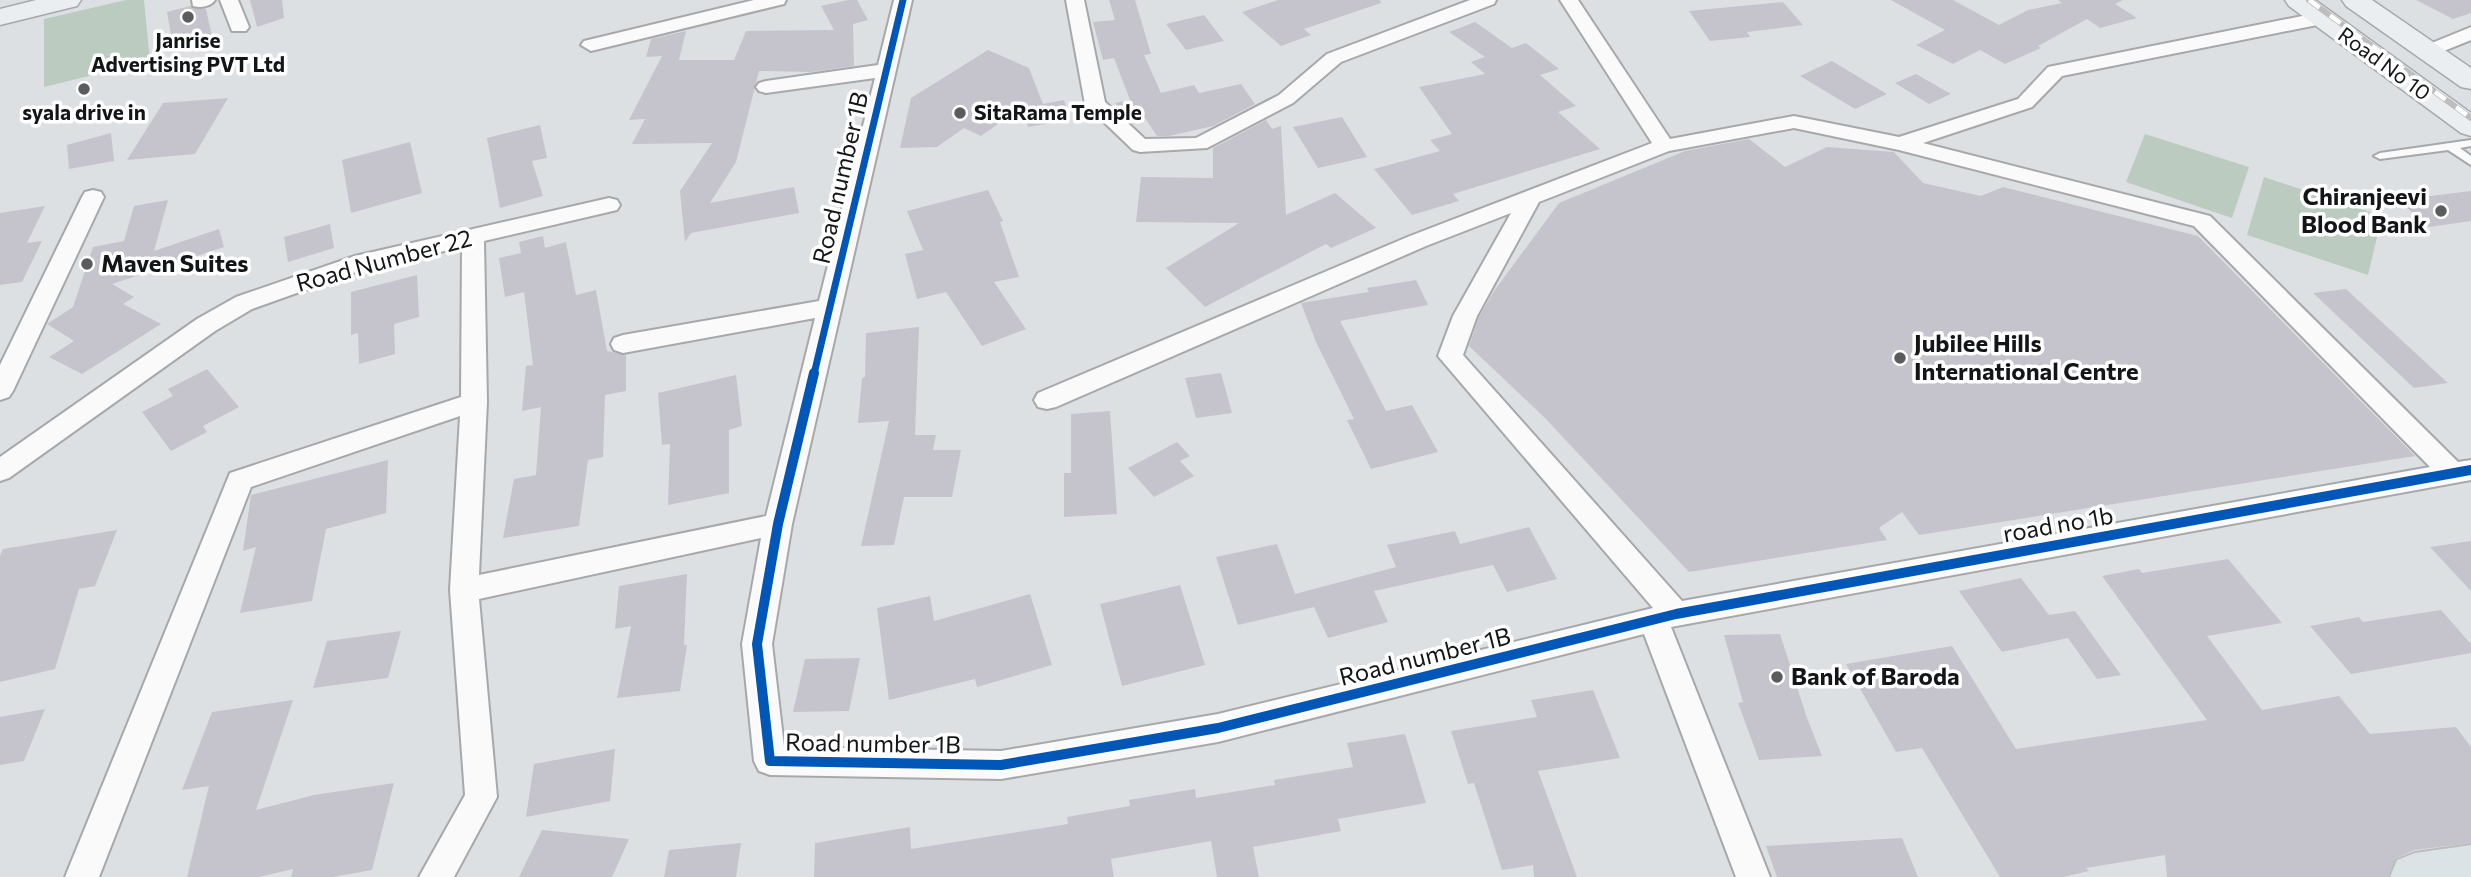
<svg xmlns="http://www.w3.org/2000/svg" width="2471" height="877" font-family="Commissioner,sans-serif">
  <rect width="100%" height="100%" fill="#dde0e3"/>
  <path fill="#bccbbf" d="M126,0H144L150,61L44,87V19Z
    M2145,134L2249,167L2232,218L2126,182Z
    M2264,177L2382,216L2368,275L2247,235Z"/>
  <path fill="#c5c3cc" d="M250,0H282L284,18L257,27Z
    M848,0H857L868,20L853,24L854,66L811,72L759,71L736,162L710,203L794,187L799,213L691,233L685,242L680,191L712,143L632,144L645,119L629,120L662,56L646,57L651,39L686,31L679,60H734L746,31L834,30L821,6Z
    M1109,0H1135L1151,54L1144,55L1161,93L1194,85L1199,93L1241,84L1255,104L1213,126L1169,136H1157L1145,118L1130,121L1115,103L1130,100L1114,58L1103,60L1093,22L1115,20Z
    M1278,0H1380L1381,3L1304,29L1311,35L1281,46L1242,12Z
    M1891,0H1953L1999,25L2028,10L2062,3L2058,0H2123L2115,4L2137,18L2100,28L2087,19L2038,46L2041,48L2005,64L1980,50L1953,64L1916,45L1945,30Z
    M2416,0H2471V13L2453,19Z
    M1783,2L1803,25L1747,32L1750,37L1710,41L1689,11Z
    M190,6L206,9L213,41L174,52L167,12Z
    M1204,15L1224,41L1186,50L1166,24Z
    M1475,22L1512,48L1526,43L1559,69L1540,75L1576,106L1558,112L1600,149L1453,194L1459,201L1412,215L1374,169L1440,151L1430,140L1452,134L1419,87L1485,74L1471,62L1485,57L1449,32Z
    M988,50L1029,68L1043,104L1064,100L1070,120L1028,127L1022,107L981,136L964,128L937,147L900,148L911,98Z
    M1832,61L1887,94L1855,109L1800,76Z
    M1916,74L1951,94L1929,104L1895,83Z
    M228,98L195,154L127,160L163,103Z
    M1342,117L1367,157L1318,168L1293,127Z
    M1266,120L1272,129L1281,126L1286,215L1335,193L1376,228L1331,248L1326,244L1205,307L1166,268L1239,223L1136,222L1141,177L1213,178V148Z
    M540,125L547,158L532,161L543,196L500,208L487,138Z
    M111,133L114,161L69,169L67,145Z
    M1749,139L1785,167L1827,147L1894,152L1923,183L1981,196L2003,187L2198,236L2415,456L1919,535L1902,512L1879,528L1887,540L1689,572L1545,418L1469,346L1479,317L1494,291L1559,203L1685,151Z
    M410,142L422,193L351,213L342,160Z
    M988,190L1003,221L1000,222L1019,277L994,282L1026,329L982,346L946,292L917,299L905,254L923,250L907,211Z
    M2471,191V221L2429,227L2398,200Z
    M168,200L154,251L219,229L224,247L112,284L134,297L123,304L161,324L82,374L49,357L74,341L47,324L73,307L93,247L124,241L134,206Z
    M45,206L27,243L42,241L22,282L0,285V213Z
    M330,224L334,248L288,262L284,237Z
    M543,236L545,248L566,242L576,295L596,290L607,351L626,355V391L605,395L603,457L588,460L579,526L503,538L514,479L536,475L541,407L522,411L526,366L533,365L524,292L505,297L499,258L521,253L519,242Z
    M417,275L419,317L394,324L395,354L359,364L358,333L351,335V292Z
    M1416,280L1428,305L1340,321L1386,411L1412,405L1438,452L1371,469L1347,420L1354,419L1316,342L1301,303L1369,292L1367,288Z
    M2346,289L2448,383L2414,388L2313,293Z
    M919,327L915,435H936L933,450H961L952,497H904L894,545L861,546L889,421L858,423L862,378L865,377L866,333Z
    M207,369L239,407L203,426L207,432L171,451L142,412L173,396L168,389Z
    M1221,373L1232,413L1196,418L1185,378Z
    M736,375L742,426L729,430V493L668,505L670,444L662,445L658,393Z
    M1110,411L1117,514L1064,517V473H1071V414Z
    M1177,442L1190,456L1180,461L1194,476L1154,497L1128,468Z
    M388,460L386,513L326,529L312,601L240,613L256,547L243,551L251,495Z
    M1529,527L1557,579L1507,592L1493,565L1374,591L1388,622L1328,638L1314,607L1238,625L1216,557L1277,544L1295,594L1396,567L1387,545L1455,531L1460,544Z
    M117,530L95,586L79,589L55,669L0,682V556L3,549Z
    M2471,541V591L2430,547Z
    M2228,559L2282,623L2207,636L2262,710L2339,696L2370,734L2456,727L2471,747V843L2415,850L2396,858L2388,877H2167L2165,855L2086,868L2089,871L2063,877H2000L1922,748L1896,752L1846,664L1952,646L2016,749L2207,720L2102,576L2139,569L2142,573Z
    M687,574L684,645H687L680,691L617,698L631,626L615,629L619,586Z
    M2021,578L2049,615L2075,611L2121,675L2097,679L2068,638L2002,652L1959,591Z
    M1180,585L1205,665L1122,686L1100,604Z
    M1030,594L1052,665L977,687L975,679L889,700L877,608L930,596L934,621Z
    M2441,610L2471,644V653L2351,674L2310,626L2359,617L2363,622Z
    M401,631L388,678L313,688L327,641Z
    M1780,634L1807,718L1822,756L1759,760L1738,703L1743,702L1724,635Z
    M860,658L849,711L793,712L805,659Z
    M1593,690L1620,758L1538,771L1577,877H1534L1533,865L1502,870L1474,783L1468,784L1451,731L1537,717L1531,700Z
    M293,700L256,810L314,795L394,783L372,870L333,877H291L293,869L259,877H187L209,786L182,790L212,712Z
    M45,709L24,761L0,765V717Z
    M1405,734L1426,803L1338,819L1341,831L1253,847L1259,877H1217L1211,841L1111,859L1114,877H814L815,843L910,827L911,849L1068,824L1067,817L1130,806L1129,800L1195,789L1196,798L1275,785L1274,780L1353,767L1347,743Z
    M615,749L610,801L526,817L534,764Z
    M542,830L629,839L612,877H519Z
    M1902,838L1918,877H1777L1766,846Z
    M741,843L736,877H664L669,850Z"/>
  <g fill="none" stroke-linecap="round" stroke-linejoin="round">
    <defs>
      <path id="lane" d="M2471,140V146L2460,148L2471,156V165L2448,150L2380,159L2374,156L2380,153Z"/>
      <path id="street" d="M192,0H215C210,7 201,8 193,6Z
        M220,0H238L249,27L246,31H232Z
        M754,0H786L784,4L591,51L581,45L584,41Z
        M894,0H912L792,524L772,644L784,747L1001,751L1218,714L1653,608L1438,356L1453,316L1511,213L1426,246L1056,407L1047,409L1038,407L1034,400L1038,393L1410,236L1652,143L1560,0H1578L1670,139L1794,116L1899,137L2018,99L2048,67L2322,12L2329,14L2331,18L2329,22L2322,24L2062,76L2032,107L1923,143L2210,216L2458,462L2471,460V480L1671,627L1770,877H1736L1644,634L1218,742L1001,779L770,775L759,771L754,761L742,644L761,538L479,599L497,797L454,877H419L465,795L450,590L460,416L251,487L99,877H65L230,473L461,397L462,247L361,270L252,309L215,331L9,478L0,481V457L197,319L236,297L355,256L609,198L617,200L620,205L617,210L484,241L487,402L479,575L766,516L815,318L623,353L614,350L611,344L614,338L623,335L819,301L875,78L766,93L759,91L756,87L759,83L766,81L878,65ZM1794,128L1899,150L2194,226L2430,467L1682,601L1463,355L1477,316L1539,202L1669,151Z
        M1066,0H1084L1105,102L1145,139L1196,138L1279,95L1327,54L1470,0H1496L1494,4L1341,62L1293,103L1207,148L1140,152L1133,150L1085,104Z
        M2471,27V40L2429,57L2419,51L2422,47Z
        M93,190L101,192L104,197L13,391L9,397L0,400V365L82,197L85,192Z"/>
      <path id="secondary" d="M36,0H81L77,6L0,25V9Z
        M2285,0H2315L2471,113V136L2461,133L2289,6Z
        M2342,0H2372L2471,68V89L2461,87L2346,6Z"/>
      <path id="primary" d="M2471,845V877H2390L2397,860L2415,853Z"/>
    </defs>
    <use href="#lane" stroke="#a6a8aa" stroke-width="4"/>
    <use href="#street" stroke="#a6a8aa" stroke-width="4"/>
    <use href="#secondary" stroke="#a6a8aa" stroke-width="3"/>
    <use href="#primary" stroke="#bbbcbd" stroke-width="4"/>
    <use href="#lane" fill="#fafafb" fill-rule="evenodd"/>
    <use href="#street" fill="#fafafb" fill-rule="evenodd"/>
    <use href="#secondary" fill="#ebeef0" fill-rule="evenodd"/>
    <use href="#primary" fill="#dbe3e6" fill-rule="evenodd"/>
    <defs>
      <path id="rail" d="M2309,0L2471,118"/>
    </defs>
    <use href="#rail" stroke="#bdbdbe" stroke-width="6"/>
    <use href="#rail" stroke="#fff" stroke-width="4.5" stroke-dasharray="13" stroke-linecap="butt"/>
    <defs>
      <path id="cycleway-far1" d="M814,374L903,0"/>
      <path id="cycleway" d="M814,373L778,524L757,644L770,761L1001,765L1218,728L1676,614L2471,470"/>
    </defs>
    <use href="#cycleway-far1" stroke="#fff" stroke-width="10"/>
    <use href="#cycleway" stroke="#fff" stroke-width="14"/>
    <use href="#cycleway-far1" stroke="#0057b8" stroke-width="7"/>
    <use href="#cycleway" stroke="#0057b8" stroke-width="10"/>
  </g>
  <g fill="#5a5c5e" stroke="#fff" stroke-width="2.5">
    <circle cx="188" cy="17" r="7"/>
    <circle cx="84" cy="89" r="7"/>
    <circle cx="960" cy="113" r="7"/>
    <circle cx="2441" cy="211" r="7"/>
    <circle cx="87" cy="264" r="7"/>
    <circle cx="1900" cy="358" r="7"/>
    <circle cx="1777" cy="677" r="7"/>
  </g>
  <g text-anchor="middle" stroke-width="7" stroke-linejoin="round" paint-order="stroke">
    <g font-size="21" font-weight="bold" fill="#131517" stroke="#fff">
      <text x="188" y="48">Janrise<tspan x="188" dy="24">Advertising PVT Ltd</tspan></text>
      <text x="84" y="120">syala drive in</text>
      <text x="974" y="120" text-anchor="start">SitaRama Temple</text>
    </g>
    <g font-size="21" fill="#131517" stroke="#fff">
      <text transform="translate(2384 64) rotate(36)" y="7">Road No 10</text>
    </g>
    <g font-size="24" fill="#131517" stroke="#fff">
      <text transform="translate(841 178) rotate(-77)" y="8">Road number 1B</text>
      <text transform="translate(384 261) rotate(-15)" y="8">Road Number 22</text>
      <text transform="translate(2058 525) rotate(-10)" y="8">road no 1b</text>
      <text transform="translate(1425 657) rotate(-14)" y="8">Road number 1B</text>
      <text transform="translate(873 744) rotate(1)" y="8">Road number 1B</text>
    </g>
    <g font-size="24" font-weight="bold" fill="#131517" stroke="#fff" text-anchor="start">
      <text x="2427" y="205" text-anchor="end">Chiranjeevi<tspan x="2427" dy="28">Blood Bank</tspan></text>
      <text x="101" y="272">Maven Suites</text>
      <text x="1914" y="352">Jubilee Hills<tspan x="1914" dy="28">International Centre</tspan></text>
      <text x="1791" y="685">Bank of Baroda</text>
    </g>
  </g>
</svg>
